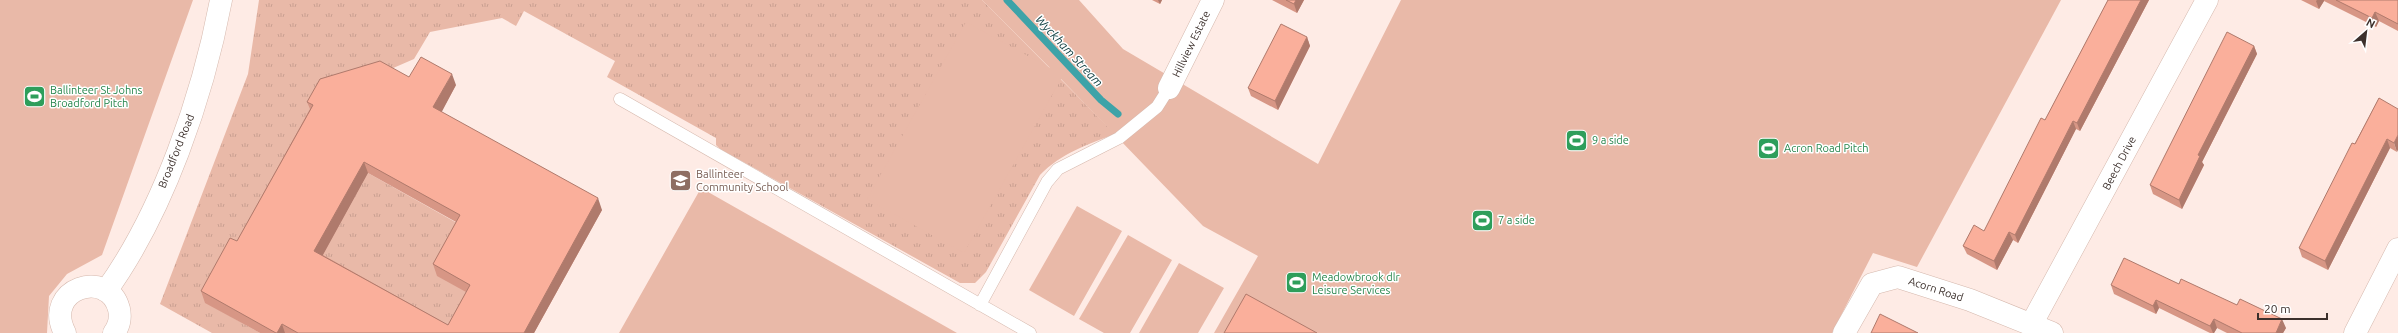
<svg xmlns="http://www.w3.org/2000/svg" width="2398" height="333" font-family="Ubuntu,sans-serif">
  <defs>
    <pattern id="grass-tufts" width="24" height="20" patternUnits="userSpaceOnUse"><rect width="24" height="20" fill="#e9b9a8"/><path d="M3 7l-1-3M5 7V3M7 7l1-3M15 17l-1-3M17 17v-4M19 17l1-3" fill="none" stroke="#c99f91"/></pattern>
  </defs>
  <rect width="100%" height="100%" fill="#feebe5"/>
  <path fill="url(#grass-tufts)" d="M259,0H982L1115,134C1086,145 1062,153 1040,175L986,272L975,283H960L720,149L716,145V138L607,77L615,61L524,11L516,26L502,18L430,32L414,59L384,72L205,302L260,333H212L160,304L248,74Z
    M368,173L464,227L474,296L454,333L319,262Z"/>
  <path fill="#e9b9a8" d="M0,0H193L102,255L67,274L49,296L47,333H0Z
    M982,0H1079L1123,49L1318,164L1401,0H2061L1917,267L1873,253L1832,333H1214L1258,256L1203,226L1061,79L964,253L867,199L966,22L1050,68Z
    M701,188L957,333H619Z
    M1077,206L1122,231L1074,316L1029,290Z
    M1128,235L1172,260L1130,333H1104L1079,319Z
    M1179,263L1224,288L1198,333H1139Z"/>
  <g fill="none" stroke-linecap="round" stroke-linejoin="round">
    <path stroke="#3da3a8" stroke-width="7" d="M1007,0L1101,100L1118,114"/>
    <defs>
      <path id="service" d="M620,99L1030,333
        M980,305L1047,182L1058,169L1119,138L1157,107L1169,88"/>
      <path id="minor" d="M1169,88L1213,0
        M2031,325L2207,0
        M1844,333L1872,284L1898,277L1970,300L2052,333
        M2355,333L2398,249"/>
      <path id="tertiary" d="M106,291C163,212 203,96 221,0
        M65,333C42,289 108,267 119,309C121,318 119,326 114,333"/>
    </defs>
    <use href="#service" stroke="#d5b8ad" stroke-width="13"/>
    <use href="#minor" stroke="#d5b8ad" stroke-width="23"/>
    <use href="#tertiary" stroke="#d5b8ad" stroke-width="23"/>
    <use href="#service" stroke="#fff" stroke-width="12"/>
    <use href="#minor" stroke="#fff" stroke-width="22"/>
    <use href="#tertiary" stroke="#fff" stroke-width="22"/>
  </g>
  <path fill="#d79685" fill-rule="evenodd" d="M1152,0H1162L1160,4Z
    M1272,0H1304L1297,13Z
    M2108,0H2149L2080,131L2076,129L2018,243L2013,240L1997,270L1967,254L1963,246L1984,231L2045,120Z
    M2301,0H2398V31L2379,21L2376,27L2324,1L2319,9Z
    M1307,37L1310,46L1278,110L1251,96L1248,88Z
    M2254,46L2257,54L2202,162L2204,165L2182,209L2153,194L2150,185Z
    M456,85L441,112L602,210L534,333H260L205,303L201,291L237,241L310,109L307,102ZM368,173L456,222L433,264L437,276L466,292L448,325L323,255Z
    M2379,98L2397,152L2390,148L2328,270L2302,257L2299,248Z
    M2179,284L2237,305L2286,328L2283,333H2227L2217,328L2214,333H2210L2159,308L2156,314L2114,294L2111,285Z"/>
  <path fill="#af7a6c" d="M1158,0H1162L1160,4Z
    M1296,0H1304L1297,13L1294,4Z
    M2141,0H2149L2080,131L2077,123Z
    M2317,0H2324V1L2319,9L2316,1Z
    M2375,12L2379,21L2376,27L2372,18Z
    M1307,37L1310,46L1278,110L1275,101Z
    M2254,46L2257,54L2202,162L2204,165L2182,209L2179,200L2198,155Z
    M452,74L456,85L438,119L433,107Z
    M2073,121L2076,129L2018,243L2015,235Z
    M2398,135V150L2397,152L2394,143Z
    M2387,139L2390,148L2328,270L2325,261Z
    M364,162L368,173L319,262L314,251Z
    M598,198L602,210L534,333H524Z
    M2009,232L2013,240L1997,270L1994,261Z
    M2156,300L2159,308L2156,314L2153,306Z
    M2214,319L2217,328L2214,333H2213L2210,326Z
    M2282,319L2286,328L2283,333H2276Z
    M282,324L285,333H277Z"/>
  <path fill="#faaf9b" stroke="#af7a6c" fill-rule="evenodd" d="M1286,0H1296L1294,4Z
    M2108,0H2141L2077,123L2073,121L2015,235L2009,232L1994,261L1963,246L1974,225L1984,231L2041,118L2045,120Z
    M2336,0H2398V24L2375,12L2372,18Z
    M1281,24L1307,37L1275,101L1248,88Z
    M2227,32L2254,46L2198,155L2200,156L2179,200L2150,185Z
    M421,57L452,74L433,107L598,198L524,333H298L282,324L277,333H276L201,291L230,238L237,241L313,105L307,102L320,79L380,61L409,77ZM364,162L460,215L433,264L470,285L448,325L314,251Z
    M2379,98L2398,109V135L2394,143L2387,139L2325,261L2299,248L2352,143L2355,144Z
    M2124,258L2179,284L2181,279L2237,305L2240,299L2282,319L2276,333H2242L2214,319L2210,326L2156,300L2153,306L2111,285Z
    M1246,294L1317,333H1224Z
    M1880,314L1918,333H1871Z"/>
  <defs>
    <symbol id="stadium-square" viewBox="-11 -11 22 22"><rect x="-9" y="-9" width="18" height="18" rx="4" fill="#2e9e5b" stroke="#fff"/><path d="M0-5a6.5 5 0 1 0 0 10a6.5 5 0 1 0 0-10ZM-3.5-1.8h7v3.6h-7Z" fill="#fff"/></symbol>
    <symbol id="school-square" viewBox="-11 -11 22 22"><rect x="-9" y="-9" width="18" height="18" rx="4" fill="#8d6e63" stroke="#fff"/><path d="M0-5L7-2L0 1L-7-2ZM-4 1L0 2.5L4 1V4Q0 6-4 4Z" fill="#fff"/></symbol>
  </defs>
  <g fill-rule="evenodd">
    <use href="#stadium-square" x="22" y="84" width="25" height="25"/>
    <use href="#stadium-square" x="1564" y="128" width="25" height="25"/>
    <use href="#stadium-square" x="1756" y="136" width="25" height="25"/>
    <use href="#school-square" x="668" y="168" width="25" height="25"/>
    <use href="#stadium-square" x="1470" y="208" width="25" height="25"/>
    <use href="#stadium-square" x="1284" y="270" width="25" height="25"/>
  </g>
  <g text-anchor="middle" stroke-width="3" stroke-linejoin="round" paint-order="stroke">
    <g font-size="11" fill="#3c302c" stroke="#fff">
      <text transform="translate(1191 44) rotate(-64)" y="4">Hillview Estate</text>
      <text transform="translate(176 151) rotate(-68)" y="4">Broadford Road</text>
      <text transform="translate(2119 163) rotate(-62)" y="4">Beech Drive</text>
      <text transform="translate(1936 289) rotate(18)" y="4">Acorn Road</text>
    </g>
    <g font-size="11" fill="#27864d" stroke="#fff" text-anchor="start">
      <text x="50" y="94">Ballinteer St Johns<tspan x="50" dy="13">Broadford Pitch</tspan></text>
      <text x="1592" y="144">9 a side</text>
      <text x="1784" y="152">Acron Road Pitch</text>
      <text x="1498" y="224">7 a side</text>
      <text x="1312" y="281">Meadowbrook dlr<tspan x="1312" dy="13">Leisure Services</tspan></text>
    </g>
    <g font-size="11" fill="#785e54" stroke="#fff" text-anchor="start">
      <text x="696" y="178">Ballinteer<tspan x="696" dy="13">Community School</tspan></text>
    </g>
    <g font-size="12" font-style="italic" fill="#0a3a3c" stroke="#fff">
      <text transform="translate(1069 51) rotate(47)" y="4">Wyckham Stream</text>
    </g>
  </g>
  <g transform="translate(2366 32) rotate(28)" stroke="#ffffff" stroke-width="3" paint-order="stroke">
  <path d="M0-3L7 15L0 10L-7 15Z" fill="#3c302c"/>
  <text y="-6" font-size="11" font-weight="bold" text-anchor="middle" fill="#3c302c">N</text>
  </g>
  <path d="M2258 313v6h69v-6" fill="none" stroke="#3c302c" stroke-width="2"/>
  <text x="2264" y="313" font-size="12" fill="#3c302c" stroke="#ffffff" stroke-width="3" paint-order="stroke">20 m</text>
</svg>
